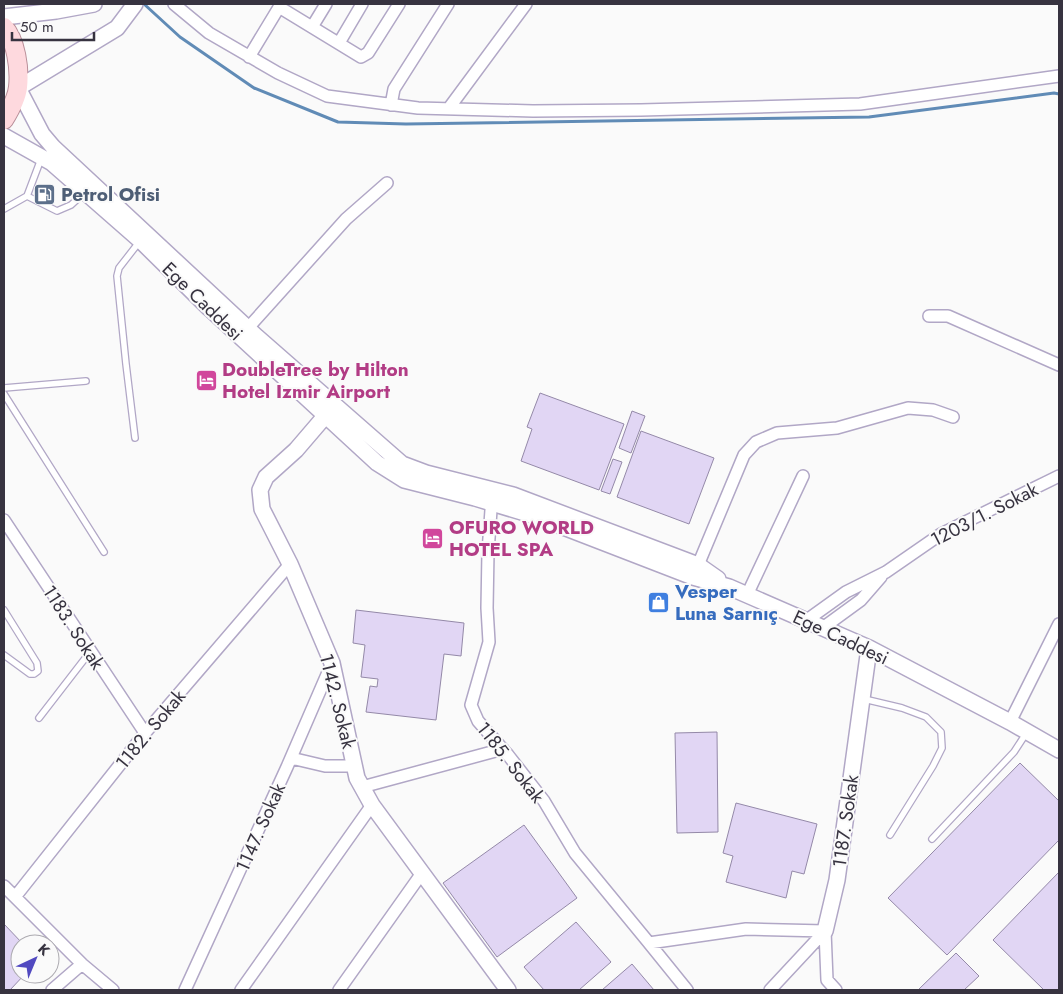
<svg xmlns="http://www.w3.org/2000/svg" width="1063" height="994" font-family="Jost,sans-serif">
  <rect width="100%" height="100%" fill="#fafafa"/>
  <g fill="none" stroke-linecap="round" stroke-linejoin="round">
    <path stroke="#608bb6" stroke-width="3" d="M144,4L180,37L254,88L338,122L406,124L869,117L1054,93L1059,94"/>
  </g>
  <path fill="#e1d6f4" stroke="#9489a8" d="M540,393L624,424L599,490L521,461L532,429L527,427Z
    M632,411L645,416L631,453L619,448Z
    M641,431L714,458L689,524L617,497Z
    M613,459L622,462L610,494L601,491Z
    M356,610L464,623L461,656L444,654L436,720L366,712L370,686L377,687L378,679L361,677L365,645L353,643Z
    M717,732L718,832L677,833L675,733Z
    M1020,763L1059,801V840L947,955L888,898Z
    M736,803L817,824L804,874L792,871L786,898L726,882L733,856L723,853Z
    M524,825L577,898L497,957L443,883Z
    M1059,872V990H1044L993,940Z
    M576,922L611,962L579,990H544L524,967Z
    M4,924L23,944H20V974H25L10,990H4Z
    M956,953L979,976L964,990H918Z
    M632,964L654,990H602Z"/>
  <g fill="none" stroke-linecap="round" stroke-linejoin="round">
    <defs>
      <path id="lane" d="M41,159L27,196L57,211L71,205L84,193
        M4,209L27,196
        M4,388L86,381
        M4,394L104,552
        M135,438L126,364L117,276L119,268L140,241
        M4,610L37,663L38,671L34,674H30L4,655
        M864,699L902,708L926,717L941,732L942,748L933,766L890,835
        M39,718L90,652
        M932,839L1014,752L1027,732"/>
      <path id="street" d="M174,4L209,33L278,73L327,96L418,108L533,111L641,110L860,104L1059,76
        M279,7L361,57L368,53L399,4
        M312,27L326,4
        M339,43L362,4
        M249,57L281,4
        M391,105L394,89L448,4
        M449,108L526,4
        M929,316H948L1059,365
        M248,328L346,219L387,183
        M492,496L488,552L487,608L489,642L471,705L478,721L508,755L544,801L575,853L649,943L746,929L825,931
        M4,520L145,733
        M696,570L744,455L756,442L777,433L837,428L908,408L933,410L953,417
        M747,595L803,476
        M807,620L846,592L886,572L941,534L1059,476
        M824,627L861,600L881,577
        M1010,722L1059,624
        M291,758L325,766H354
        M362,787L503,749
        M4,886L82,964L113,990
        M15,897L145,733L290,564
        M825,931L827,980L836,990
        M649,943L687,990
        M52,990L82,964
        M185,990L287,767L332,663
        M241,990L372,805
        M339,990L422,873
        M770,990L825,931"/>
      <path id="secondary" d="M135,4L117,28L18,88L42,134L53,147L257,337L402,464L426,473L513,495L698,565L718,579
        M4,17L56,11L94,4
        M4,136L52,163L141,241L209,308L377,463L404,480L475,498L535,516L693,577L729,587L869,648L1010,722L1059,750
        M332,408L296,450L266,477L260,490L262,509L290,564L332,663L357,778L372,805L508,990
        M825,931L837,880L869,648"/>
      <path id="primary" d="M4,27C16,40 20,69 18,87C17,97 9,112 4,120"/>
    </defs>
    <use href="#lane" stroke="#b1a7c6" stroke-width="8"/>
    <use href="#street" stroke="#b1a7c6" stroke-width="14"/>
    <use href="#secondary" stroke="#b1a7c6" stroke-width="18"/>
    <use href="#primary" stroke="#b88e98" stroke-width="20"/>
    <use href="#lane" stroke="#fff" stroke-width="5.5"/>
    <use href="#street" stroke="#fff" stroke-width="11"/>
    <use href="#secondary" stroke="#fff" stroke-width="15"/>
    <use href="#primary" stroke="#fed9de" stroke-width="18"/>
  </g>
  <defs>
    <symbol id="fuel-square" viewBox="-11 -11 22 22"><rect x="-9" y="-9" width="18" height="18" rx="4" fill="#5c6f8a" stroke="#fafafa"/><path d="M-5.5-6h7V0h2V4h1.3V-2.5L3-4.5l.8-.8L6-3V5H2.5V1h-1V6h-7ZM-4.2-4.7v3.2H.2V-4.7Z" fill="#fff"/></symbol>
    <symbol id="hotel-square" viewBox="-11 -11 22 22"><rect x="-9" y="-9" width="18" height="18" rx="4" fill="#d1479c" stroke="#fafafa"/><path d="M-6-4.5h1.5V1H6V5H4.5V3h-9V5H-6ZM-4 0a1.8 1.8 0 1 1 3.6 0ZM.5 0V-2.5h3Q6-2.5 6 0Z" fill="#fff"/></symbol>
    <symbol id="shop-square" viewBox="-11 -11 22 22"><rect x="-9" y="-9" width="18" height="18" rx="4" fill="#3f7fe0" stroke="#fafafa"/><path d="M-5-2.5h2.3a2.7 3.5 0 0 1 5.4 0H5L5.5 6h-11ZM-1.5-2.5h3a1.5 2.3 0 0 0-3 0Z" fill="#fff"/></symbol>
  </defs>
  <g fill-rule="evenodd">
    <use href="#fuel-square" x="32" y="182" width="25" height="25"/>
    <use href="#hotel-square" x="194" y="368" width="25" height="25"/>
    <use href="#hotel-square" x="420" y="526" width="25" height="25"/>
    <use href="#shop-square" x="646" y="590" width="25" height="25"/>
  </g>
  <g text-anchor="middle" stroke-width="4" stroke-linejoin="round" paint-order="stroke">
    <g font-size="19" font-weight="bold" fill="#4e5e75" stroke="#fafafa" text-anchor="start">
      <text x="61" y="201">Petrol Ofisi</text>
    </g>
    <g font-size="19" fill="#373340" stroke="#fafafa">
      <text transform="translate(203 301) rotate(44)" y="7">Ege Caddesi</text>
      <text transform="translate(984 514) rotate(-27)" y="7">1203/1. Sokak</text>
      <text transform="translate(74 627) rotate(57)" y="7">1183. Sokak</text>
      <text transform="translate(841 637) rotate(25)" y="7">Ege Caddesi</text>
      <text transform="translate(338 701) rotate(76)" y="7">1142. Sokak</text>
      <text transform="translate(150 729) rotate(-50)" y="7">1182. Sokak</text>
      <text transform="translate(511 762) rotate(52)" y="7">1185. Sokak</text>
      <text transform="translate(845 821) rotate(-82)" y="7">1187. Sokak</text>
      <text transform="translate(260 827) rotate(-66)" y="7">1147. Sokak</text>
    </g>
    <g font-size="19" font-weight="bold" fill="#b23c85" stroke="#fafafa" text-anchor="start">
      <text x="222" y="376">DoubleTree by Hilton<tspan x="222" dy="22">Hotel Izmir Airport</tspan></text>
      <text x="449" y="534">OFURO WORLD<tspan x="449" dy="22">HOTEL SPA</tspan></text>
    </g>
    <g font-size="19" font-weight="bold" fill="#366cbe" stroke="#fafafa" text-anchor="start">
      <text x="675" y="598">Vesper<tspan x="675" dy="22">Luna Sarnıç</tspan></text>
    </g>
  </g>
  <rect width="1063" height="994" fill="none" stroke="#373340" stroke-width="10"/>
  <g transform="translate(35 959) rotate(44)"><circle r="24" fill="#fafafa" stroke="#acaab0"/>
  <path d="M0-4L9 19L0 12L-9 19Z" fill="#5149c0"/>
  <text y="-8" font-size="14" font-weight="bold" text-anchor="middle" fill="#373340">K</text>
  </g>
  <path d="M12 32v8h82v-8" fill="none" stroke="#373340" stroke-width="2.5"/>
  <text x="20" y="32" font-size="15" fill="#373340" stroke="#fafafa" stroke-width="4" paint-order="stroke">50 m</text>
</svg>
